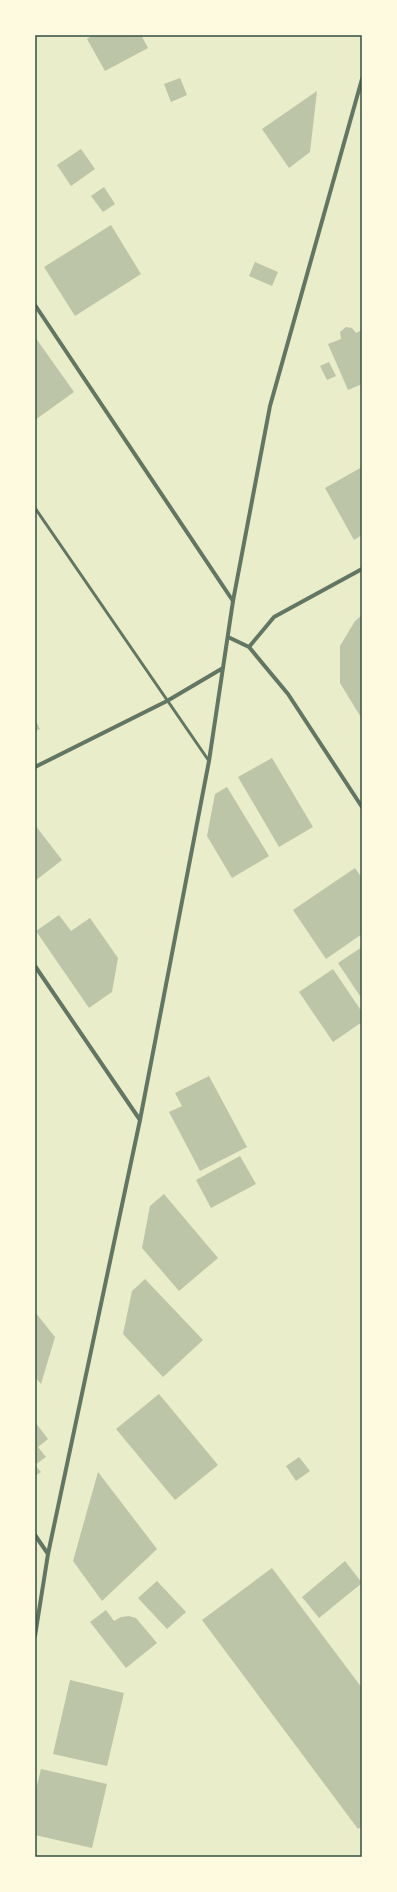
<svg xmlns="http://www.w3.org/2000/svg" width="397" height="1892" font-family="Quicksand,sans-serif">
  <rect width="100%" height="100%" fill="#e9edc9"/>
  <path fill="#bcc5a7" d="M93,35H141L148,48L105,71L87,39Z
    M180,78L187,95L171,102L164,84Z
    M317,91L310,152L289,168L262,129Z
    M81,149L95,169L71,186L57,165Z
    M104,187L115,204L103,212L91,196Z
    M111,225L141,274L75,316L44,267Z
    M255,262L278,272L272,286L249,276Z
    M346,327L352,328L356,333L362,330V384L348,390L328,344L341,339L340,332Z
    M35,337L74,392L35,420Z
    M329,362L336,376L327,380L320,366Z
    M362,467V535L354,540L325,488Z
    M362,615V719L340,683V646L355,621Z
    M35,719L40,729L35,731Z
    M272,758L313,827L279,847L238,777Z
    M227,787L269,856L232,878L207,836L215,794Z
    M35,825L62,860L35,881Z
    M355,868L362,878V934L326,959L293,910Z
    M59,915L71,931L90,918L118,958L112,992L89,1008L36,931Z
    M362,947V999L338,963Z
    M333,969L362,1012V1022L333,1042L299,992Z
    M209,1076L247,1147L200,1171L169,1112L182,1106L175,1093Z
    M240,1156L256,1184L211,1208L196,1180Z
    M164,1194L218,1258L179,1291L142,1248L150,1206Z
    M145,1279L203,1340L163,1377L123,1334L132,1291Z
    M35,1312L55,1337L41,1384L35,1377Z
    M159,1394L218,1465L175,1500L116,1429Z
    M35,1422L48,1439L38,1447L46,1457L35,1465L41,1472L35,1476Z
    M299,1457L310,1471L296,1481L286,1466Z
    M98,1472L157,1549L102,1601L73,1561Z
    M345,1561L362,1583L319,1618L302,1597Z
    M272,1568L362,1688V1826L358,1829L202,1620Z
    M157,1581L186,1612L167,1629L138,1598Z
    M106,1610L114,1621L121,1617L129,1616L136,1618L157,1643L126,1668L90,1622Z
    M70,1680L124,1693L107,1766L53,1754Z
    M41,1769L107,1784L92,1848L35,1835V1793Z"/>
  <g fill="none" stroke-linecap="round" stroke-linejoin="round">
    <path stroke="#617663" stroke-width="3" d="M35,508L209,761"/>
    <path stroke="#617663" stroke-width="4" d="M35,305L233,601
      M228,637L249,647L288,694L362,807
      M249,647L274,617L362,569
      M35,767L167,701L223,668
      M35,966L140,1120
      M35,1535L48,1554
      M35,1636L48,1554L140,1120L209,761L233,601L270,406L362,79"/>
  </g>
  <rect width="397" height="1892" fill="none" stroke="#fefae0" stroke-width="72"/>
  <rect x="36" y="36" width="325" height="1820" fill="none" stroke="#344e41" stroke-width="1.5"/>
</svg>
